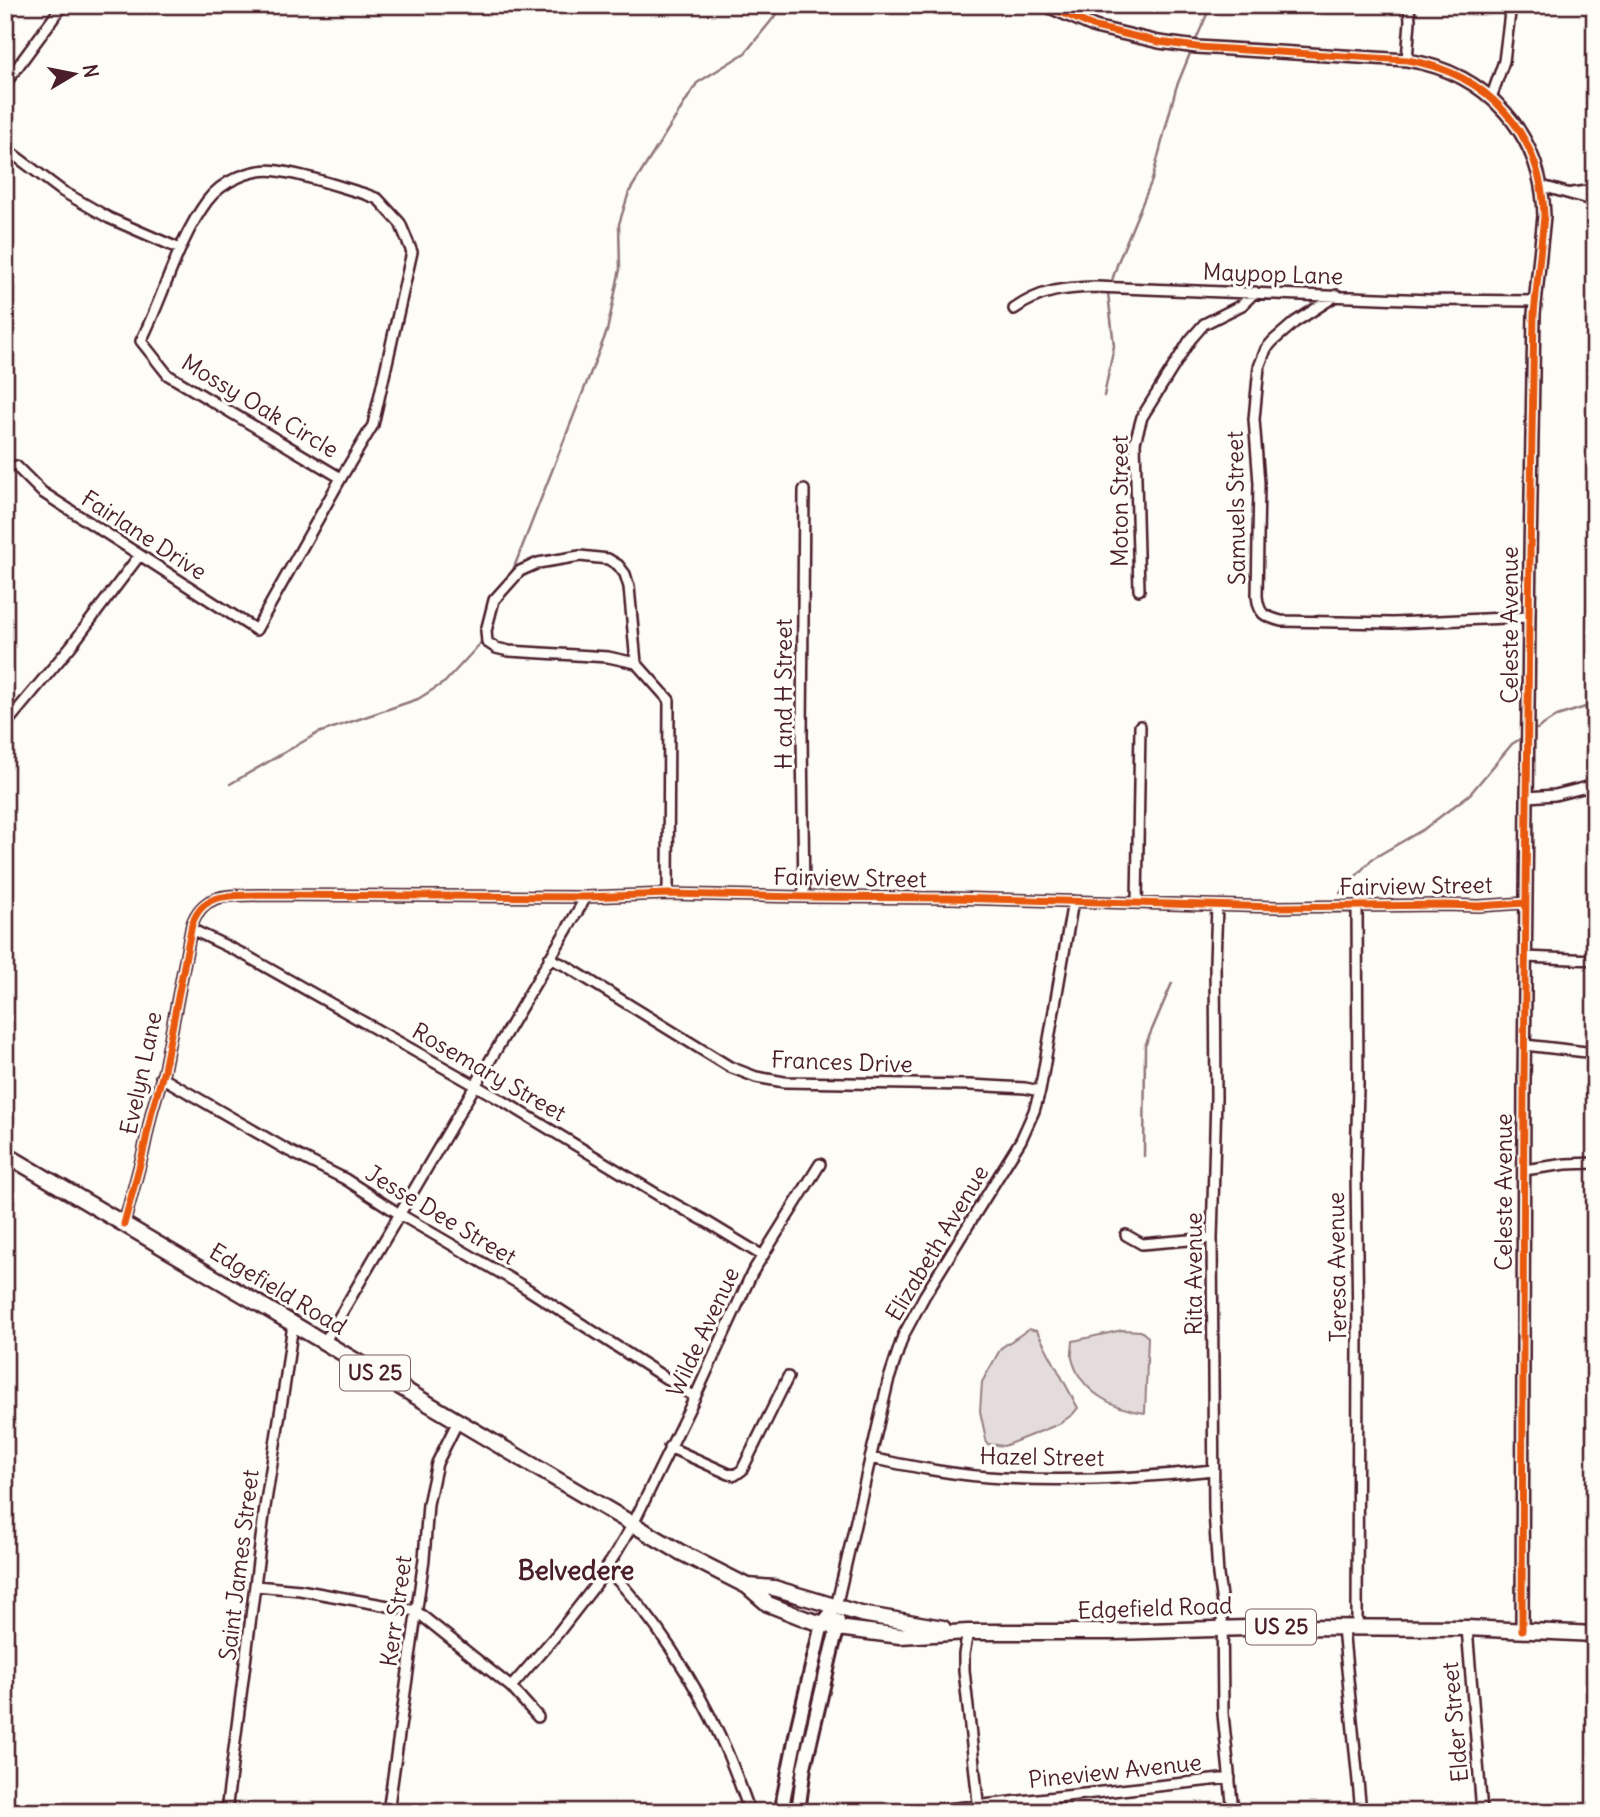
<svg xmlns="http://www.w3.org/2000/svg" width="1600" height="1817" font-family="Delius,sans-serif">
  <rect width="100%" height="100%" fill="#fdfcf7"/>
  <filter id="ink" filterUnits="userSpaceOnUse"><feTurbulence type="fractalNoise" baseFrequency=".0143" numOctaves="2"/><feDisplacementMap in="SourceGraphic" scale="14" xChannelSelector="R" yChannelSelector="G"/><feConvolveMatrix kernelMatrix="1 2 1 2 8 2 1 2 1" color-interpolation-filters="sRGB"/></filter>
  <g filter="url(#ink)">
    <path fill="#e3dcda" stroke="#967e82" stroke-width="2" d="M1029,1329L1037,1331L1078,1408L1073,1414L1059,1424L1004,1446L987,1444L980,1411L982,1382L1001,1348Z
      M1122,1330L1141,1331L1148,1337L1145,1413C1114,1409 1080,1392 1072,1358C1071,1353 1073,1347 1073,1341Z"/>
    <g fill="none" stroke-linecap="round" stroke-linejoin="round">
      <path stroke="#91777b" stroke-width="2.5" d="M1195,42L1211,5
        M1104,396L1114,346L1108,293L1118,262L1152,180L1176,88L1191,51
        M511,575L607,331L620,269L619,224L629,192L697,83L745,53L784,5
        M495,613L502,597
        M1537,729L1557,716L1595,704
        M230,784L318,733L418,699L445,682L480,644L483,638
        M1340,893L1372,859L1424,829L1470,794L1512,744L1520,739
        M1144,1156L1145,1046L1172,983"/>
      <defs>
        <path id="minor" d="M1407,60L1410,21L1409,5
          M5,84L63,5
          M1491,98L1504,61L1511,5
          M5,148L62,191L109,218L180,249
          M1542,186L1595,201
          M1572,193L1595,190
          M1337,295L1295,322L1273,341L1266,349L1259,367L1254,419L1259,483L1257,596C1259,614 1263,616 1281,621L1393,623L1529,617
          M1014,309C1041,290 1064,288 1096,287L1430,300L1535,301
          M16,466L42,492L256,630L341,478L373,425L412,252L400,223L378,199L365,194C337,186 307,175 278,171C253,167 222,181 207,201C177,242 164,296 141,341L168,375L341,478
          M1139,590L1135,442L1142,417L1190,340L1204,324L1242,305L1255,292
          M636,663L608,657L509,651L496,648L487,642L486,631L494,600L520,571L538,563L580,556L608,559L618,565L625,574L629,587L636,663L669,700L668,894
          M5,725L71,646L139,556
          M1528,797L1555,795L1595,785
          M804,897L802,736L804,490
          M1137,903L1140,726
          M1217,906L1215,962L1216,1098L1212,1238L1214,1510L1218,1575L1222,1604L1223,1714L1233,1812
          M191,929L243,954L503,1101L658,1195L707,1222L763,1256
          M1525,957L1595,960
          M549,958L566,966L730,1067L756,1077L784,1082L970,1085L1025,1088L1040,1091
          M1525,1045L1595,1053
          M161,1077L289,1151L345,1179L401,1215L521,1285L695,1397
          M1524,1170L1566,1164L1595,1163
          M124,1224L143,1153L152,1111L164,1070L192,924C204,891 231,896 259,895L586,897L668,894L804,897L950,898L1277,907L1444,905L1479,906L1525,903
          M1126,1235L1142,1244L1212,1238
          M324,1343L586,897
          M669,1447L729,1474L735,1475L742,1470L788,1377
          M870,1458C914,1467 959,1476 1003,1478C1074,1482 1144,1478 1213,1470
          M606,1568C653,1615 695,1681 722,1741C733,1764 741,1788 750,1812
          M256,1586L300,1590L416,1611L511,1687L538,1717
          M836,1607L888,1382L903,1336L925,1295L1021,1140L1034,1111L1040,1091L1073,901
          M1343,1628L1361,1812
          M1357,1628L1358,1333L1356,1171L1358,1085L1357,906
          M1467,1628L1482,1812
          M968,1632L964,1654V1670L979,1811
          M511,1687L558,1633L597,1583L616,1553L633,1524L695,1397L752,1273L820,1164
          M226,1812L265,1507L285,1382L293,1324
          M388,1812L424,1559L428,1504L437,1463L458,1421
          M920,1812L1230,1778"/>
        <path id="tertiary" d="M1045,5L1095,27L1159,42L1197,47L1407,60C1488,73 1542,134 1544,216L1534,314L1529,617L1524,1082L1522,1630"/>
        <path id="secondary" d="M782,1812L784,1796L798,1726L822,1624L836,1607
          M798,1812L804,1767L833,1644L838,1628V1621"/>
        <path id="primary" d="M5,1154L651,1535L680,1552L747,1586L768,1604L806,1619L838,1628L900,1636L968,1632H1114L1283,1627L1467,1628L1595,1634
          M747,1586L774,1588L861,1614L943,1628"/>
      </defs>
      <use href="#minor" stroke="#4a1f2b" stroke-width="14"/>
      <use href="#tertiary" stroke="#4a1f2b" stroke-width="16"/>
      <use href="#secondary" stroke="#4a1f2b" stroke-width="18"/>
      <use href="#primary" stroke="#4a1f2b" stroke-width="19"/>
      <use href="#minor" stroke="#fdfcf7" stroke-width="9"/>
      <use href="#tertiary" stroke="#fdfcf7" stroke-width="10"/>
      <use href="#secondary" stroke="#fdfcf7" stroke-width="12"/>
      <use href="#primary" stroke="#fdfcf7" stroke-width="14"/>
      <defs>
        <path id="cycleway" d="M1045,5L1095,27L1159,42L1197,47L1407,60C1488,73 1542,134 1544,216L1534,314L1529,617L1524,1082L1522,1630
          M124,1224L143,1153L152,1111L164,1070L192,924C204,891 231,896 259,895L586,897L668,894L804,897L950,898L1277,907L1444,905L1479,906L1525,903"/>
      </defs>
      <use href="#cycleway" stroke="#fdfcf7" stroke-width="11"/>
      <use href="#cycleway" stroke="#e8590c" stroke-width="7"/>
    </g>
  </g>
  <g text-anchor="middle" stroke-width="6" stroke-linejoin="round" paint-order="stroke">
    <g fill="#fdfcf7" stroke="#806168" stroke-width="2">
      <rect x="340" y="1355.5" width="70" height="35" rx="5"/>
      <rect x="1246" y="1609.5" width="70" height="35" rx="5"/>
    </g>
    <g font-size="21" font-weight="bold" fill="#4a1f2b">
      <text x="375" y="1380">US 25</text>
      <text x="1281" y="1634">US 25</text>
    </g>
    <g font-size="23" fill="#4a1f2b" stroke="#fdfcf7">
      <text transform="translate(1273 274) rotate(2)" y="8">Maypop Lane</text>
      <text transform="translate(260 406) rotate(31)" y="8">Mossy Oak Circle</text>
      <text transform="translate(1120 501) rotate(-90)" y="8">Moton Street</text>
      <text transform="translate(1236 508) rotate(-91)" y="8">Samuels Street</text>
      <text transform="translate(144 535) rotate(33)" y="8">Fairlane Drive</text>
      <text transform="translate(1510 625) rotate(-90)" y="8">Celeste Avenue</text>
      <text transform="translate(784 694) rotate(-90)" y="8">H and H Street</text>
      <text transform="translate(850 878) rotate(1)" y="8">Fairview Street</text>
      <text transform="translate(1416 886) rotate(-1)" y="8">Fairview Street</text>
      <text transform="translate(842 1062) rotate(2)" y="8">Frances Drive</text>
      <text transform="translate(489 1072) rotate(30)" y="8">Rosemary Street</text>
      <text transform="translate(141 1073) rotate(-78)" y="8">Evelyn Lane</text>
      <text transform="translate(1504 1192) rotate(-90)" y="8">Celeste Avenue</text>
      <text transform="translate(441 1215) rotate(31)" y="8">Jesse Dee Street</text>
      <text transform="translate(937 1243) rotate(-59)" y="8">Elizabeth Avenue</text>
      <text transform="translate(1337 1267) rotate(-91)" y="8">Teresa Avenue</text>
      <text transform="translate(1194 1274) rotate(-90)" y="8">Rita Avenue</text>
      <text transform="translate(278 1289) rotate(31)" y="8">Edgefield Road</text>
      <text transform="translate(703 1332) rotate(-65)" y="8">Wilde Avenue</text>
      <text transform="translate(1042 1457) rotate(1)" y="8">Hazel Street</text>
      <text transform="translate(239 1565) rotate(-83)" y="8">Saint James Street</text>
      <text transform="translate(1155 1608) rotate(-2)" y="8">Edgefield Road</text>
      <text transform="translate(396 1611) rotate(-82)" y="8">Kerr Street</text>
      <text transform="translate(1455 1722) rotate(-95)" y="8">Elder Street</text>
      <text transform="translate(1115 1771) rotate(-6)" y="8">Pineview Avenue</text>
    </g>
    <g font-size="26" font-weight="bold" fill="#4a1f2b" stroke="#fdfcf7">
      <text x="576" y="1580">Belvedere</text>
    </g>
  </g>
  <rect width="1600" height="1817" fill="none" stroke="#fdfcf7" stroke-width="28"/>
  <rect x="14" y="14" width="1572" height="1789" fill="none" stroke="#4a1f2b" stroke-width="2.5" filter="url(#ink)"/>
  <g transform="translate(74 74) rotate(80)" stroke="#fdfcf7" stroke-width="5" paint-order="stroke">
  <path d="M0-5L12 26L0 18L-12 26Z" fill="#4a1f2b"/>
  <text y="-10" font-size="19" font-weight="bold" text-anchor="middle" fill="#4a1f2b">N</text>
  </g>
</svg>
